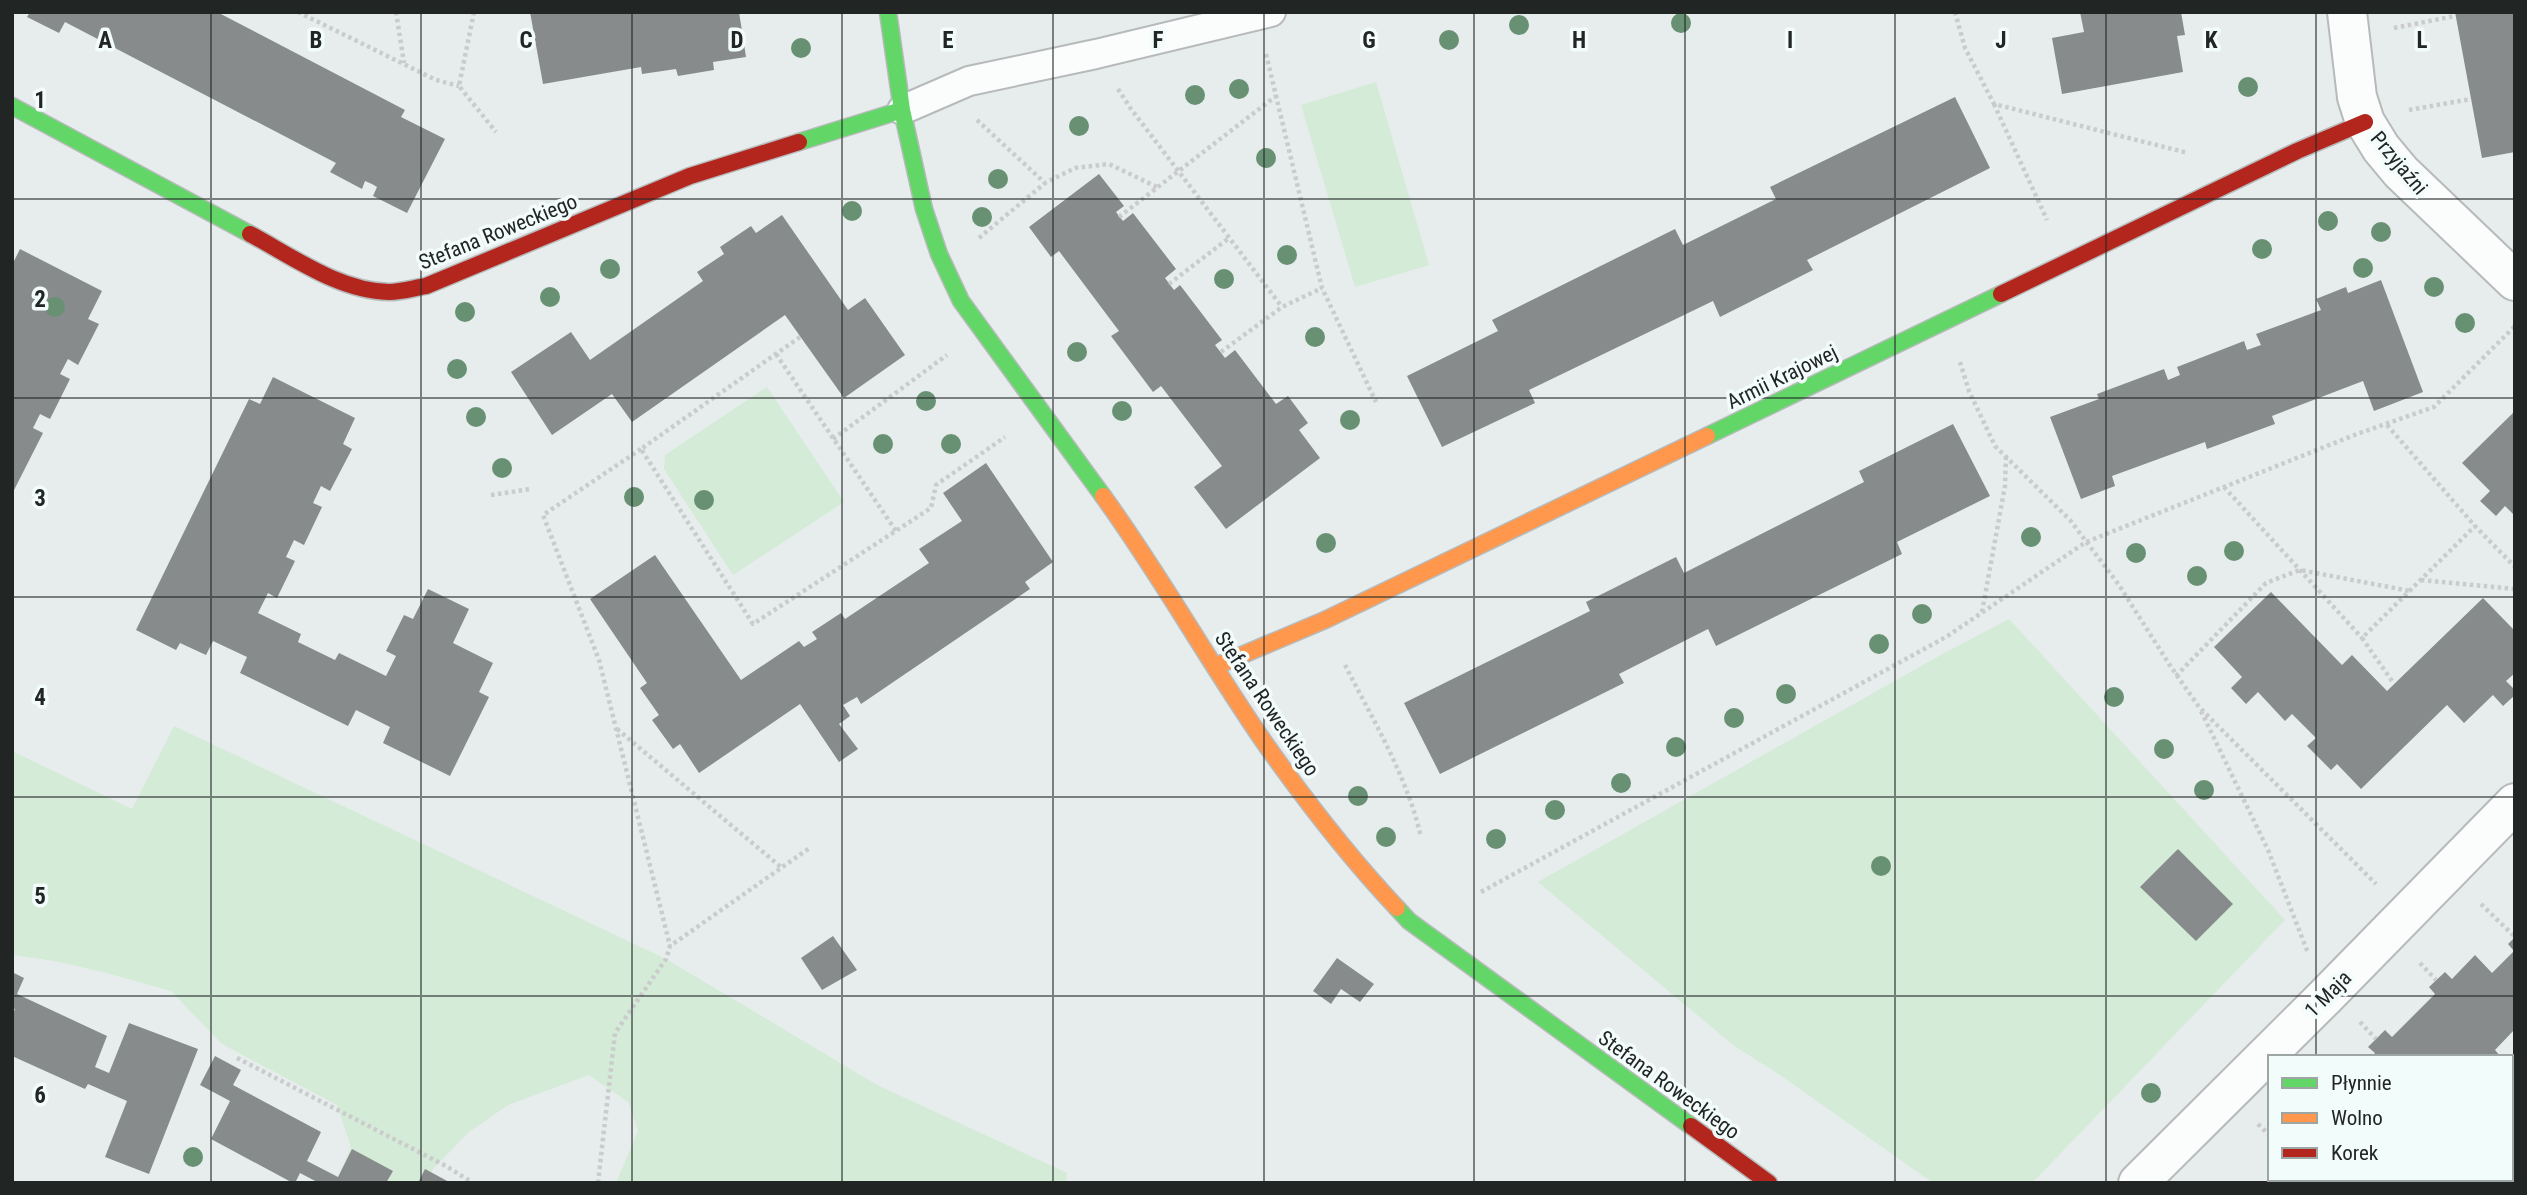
<svg xmlns="http://www.w3.org/2000/svg" width="2527" height="1195" font-family="'Roboto Condensed',sans-serif">
  <rect width="100%" height="100%" fill="#e7ecec"/>
  <path fill="#d3ebd7" d="M1376,82L1429,265L1355,287L1301,105Z
    M767,387L844,502L733,575L664,469L665,455Z
    M2009,619L2285,920L2032,1183H1933L1783,1077L1733,1045L1538,882L1939,656Z
    M174,726L666,959L877,1085L1067,1173L1066,1183H616L638,1131L628,1102L589,1075L508,1105L469,1132L433,1169L425,1183H336L351,1147L337,1105L222,1044L171,991L107,973L55,961L12,955V751L132,809Z"/>
  <path fill="#888b8b" d="M30,12H217L405,110L401,117L445,139L407,213L373,196L377,187L372,184L365,181L362,189L330,172L336,163L65,22L59,33L27,17Z
    M530,12H739L746,57L713,62L714,70L678,76L676,69L642,74L641,67L543,84Z
    M2080,12H2181L2185,35L2177,36L2183,72L2062,94L2052,38L2084,32Z
    M2455,12H2515V152L2482,158Z
    M1955,97L1990,168L1807,260L1813,270L1720,317L1713,301L1529,390L1535,403L1442,447L1407,376L1498,331L1492,320L1675,229L1683,245L1776,199L1770,187Z
    M1099,174L1124,206L1116,212L1123,221L1133,213L1176,269L1165,278L1174,290L1180,285L1222,340L1215,345L1225,358L1235,350L1276,404L1288,396L1308,423L1299,430L1320,458L1226,529L1194,487L1222,466L1161,386L1153,392L1111,336L1119,331L1059,251L1051,257L1029,227Z
    M782,215L848,310L865,298L905,355L844,398L785,315L632,422L612,394L552,435L511,372L571,332L590,360L703,281L697,272L724,254L720,247L751,226L756,233Z
    M20,249L102,291L88,319L99,324L78,365L68,359L60,374L70,379L50,419L40,414L33,428L43,433L12,494V265Z
    M2381,280L2423,392L2374,411L2363,381L2272,416L2275,424L2207,449L2205,442L2112,476L2115,486L2081,499L2050,417L2099,399L2097,394L2164,369L2168,380L2180,375L2177,367L2244,341L2247,350L2261,345L2256,334L2321,310L2316,299L2346,287L2348,293Z
    M273,377L355,418L343,444L352,449L330,491L321,486L313,503L322,507L304,545L294,540L286,557L295,561L277,598L268,593L258,613L301,634L298,642L335,660L339,653L386,676L396,656L386,651L404,615L413,619L428,589L469,609L453,643L493,663L479,692L489,697L450,776L383,743L390,727L356,710L348,726L240,673L247,657L213,641L206,655L180,643L176,650L136,630L249,399L260,404Z
    M2515,411V516L2505,506L2496,516L2480,501L2490,491L2462,463Z
    M1953,424L1990,496L1897,542L1902,554L1716,646L1708,629L1619,674L1624,683L1440,774L1404,703L1590,611L1586,602L1676,557L1684,573L1864,482L1859,471Z
    M986,463L1053,562L1025,582L1030,589L861,704L857,697L843,705L850,716L839,724L858,749L839,762L800,704L699,773L680,744L673,749L652,720L659,715L640,688L647,683L590,599L655,555L741,680L799,641L804,647L817,639L812,632L841,613L845,619L929,563L919,549L962,521L943,493Z
    M2271,592L2342,665L2352,655L2387,691L2483,598L2515,631V673L2506,681L2515,690V695L2503,706L2493,695L2464,723L2447,705L2361,789L2337,764L2331,770L2307,746L2316,738L2292,714L2285,721L2258,692L2246,704L2231,688L2242,677L2214,647Z
    M2178,849L2233,904L2196,941L2140,887Z
    M833,936L857,970L822,990L801,958Z
    M2515,937V1029L2495,1050L2501,1057H2371L2375,1053L2368,1047L2385,1030L2392,1037L2435,994L2429,987L2445,972L2452,979L2475,955L2492,973L2514,951L2508,944Z
    M1337,958L1374,984L1360,1002L1341,989L1331,1004L1313,991Z
    M12,972L24,978L17,994L107,1036L95,1067L109,1073L129,1023L198,1049L149,1174L105,1157L127,1101L88,1084L85,1089L12,1056V1015L15,1009L12,1008Z
    M215,1056L241,1070L233,1085L321,1132L307,1161L338,1177L352,1149L393,1171L386,1183H319L300,1173L295,1183H293L211,1139L230,1101L200,1085Z
    M425,1169L451,1183H418Z"/>
  <g fill="none" stroke-linecap="round" stroke-linejoin="round">
    <defs>
      <path id="lane" d="M902,110L969,81L1096,54L1271,12"/>
      <path id="street" d="M2347,12L2357,97L2365,122L2381,148L2401,172L2515,281
        M2138,1183L2326,996L2515,803"/>
      <path id="fast" d="M888,12L902,110L924,209L939,254L961,301L1103,496
        M12,106L250,234
        M799,142L902,110
        M1707,436L2001,294
        M1397,908L1409,921L1691,1126"/>
      <path id="slow" d="M1103,496C1161,576 1208,661 1264,742C1305,800 1348,856 1397,908
        M1216,666L1325,620L1707,436"/>
      <path id="jam" d="M250,234C293,257 339,291 389,292C401,292 414,288 426,286L690,176L799,142
        M2001,294L2297,151L2365,122
        M1691,1126L1769,1183"/>
    </defs>
    <use href="#lane" stroke="#b7baba" stroke-width="32"/>
    <use href="#street" stroke="#b7baba" stroke-width="42"/>
    <use href="#fast" stroke="#b7baba" stroke-width="19"/>
    <use href="#slow" stroke="#b7baba" stroke-width="19"/>
    <use href="#jam" stroke="#b7baba" stroke-width="19"/>
    <path stroke="#cacccc" stroke-width="4.5" stroke-dasharray="3.5 3.5" stroke-linecap="butt" d="M298,12L436,80L459,86
      M396,12L404,63
      M474,12L459,86L496,132
      M1955,12L1965,48L1994,104L2188,153
      M2394,28L2455,16
      M1266,54L1322,288L1376,402
      M1118,89L1131,109L1282,307
      M1994,104L2047,220
      M2409,110L2471,99
      M977,120L1045,183L1075,168L1109,164L1157,187
      M1119,217L1276,96
      M979,238L1045,183
      M1169,284L1229,238
      M800,337L641,449L753,624L931,508L936,485L1005,437
      M1221,352L1282,307L1322,288
      M776,354L896,531
      M1960,362L1969,391L1995,446L2070,520L2119,585L2169,664L2199,707L2376,884
      M2387,425L2475,526L2515,567
      M833,439L947,355
      M641,449L543,515L599,660L670,946
      M2224,487L2362,638
      M491,495L531,489
      M2421,580L2515,589
      M1982,612L2005,486L2006,456
      M1345,665C1373,720 1407,776 1421,837
      M2176,676L2266,583L2300,570L2410,591
      M2392,681L2362,638L2475,526
      M2201,711L2268,850L2308,953
      M617,729L782,868
      M1481,892L1946,637L2086,542L2357,434L2434,407L2515,326
      M2481,904L2515,937
      M2420,963L2436,980
      M2360,1022L2376,1039
      M237,1058L446,1166L473,1183
      M2258,1124L2270,1136
      M2314,1179L2317,1183
      M2439,1179L2443,1183
      M598,1183L615,1033L666,959L670,946L811,847"/>
    <use href="#lane" stroke="#fbfcfc" stroke-width="28"/>
    <use href="#street" stroke="#fbfcfc" stroke-width="38"/>
    <use href="#fast" stroke="#63d668" stroke-width="16"/>
    <use href="#slow" stroke="#ff974d" stroke-width="16"/>
    <use href="#jam" stroke="#b3261e" stroke-width="16"/>
  </g>
  <g fill="#689073">
    <circle cx="1681" cy="23" r="10"/>
    <circle cx="1519" cy="25" r="10"/>
    <circle cx="1449" cy="40" r="10"/>
    <circle cx="801" cy="48" r="10"/>
    <circle cx="2248" cy="87" r="10"/>
    <circle cx="1239" cy="89" r="10"/>
    <circle cx="1195" cy="95" r="10"/>
    <circle cx="1079" cy="126" r="10"/>
    <circle cx="1266" cy="158" r="10"/>
    <circle cx="998" cy="179" r="10"/>
    <circle cx="852" cy="211" r="10"/>
    <circle cx="982" cy="217" r="10"/>
    <circle cx="2328" cy="221" r="10"/>
    <circle cx="2381" cy="232" r="10"/>
    <circle cx="2262" cy="249" r="10"/>
    <circle cx="1287" cy="255" r="10"/>
    <circle cx="2363" cy="268" r="10"/>
    <circle cx="610" cy="269" r="10"/>
    <circle cx="1224" cy="279" r="10"/>
    <circle cx="2434" cy="287" r="10"/>
    <circle cx="550" cy="297" r="10"/>
    <circle cx="55" cy="307" r="10"/>
    <circle cx="465" cy="312" r="10"/>
    <circle cx="2465" cy="323" r="10"/>
    <circle cx="1315" cy="337" r="10"/>
    <circle cx="1077" cy="352" r="10"/>
    <circle cx="457" cy="369" r="10"/>
    <circle cx="926" cy="401" r="10"/>
    <circle cx="1122" cy="411" r="10"/>
    <circle cx="476" cy="417" r="10"/>
    <circle cx="1350" cy="420" r="10"/>
    <circle cx="883" cy="444" r="10"/>
    <circle cx="951" cy="444" r="10"/>
    <circle cx="502" cy="468" r="10"/>
    <circle cx="634" cy="497" r="10"/>
    <circle cx="704" cy="500" r="10"/>
    <circle cx="2031" cy="537" r="10"/>
    <circle cx="1326" cy="543" r="10"/>
    <circle cx="2234" cy="551" r="10"/>
    <circle cx="2136" cy="553" r="10"/>
    <circle cx="2197" cy="576" r="10"/>
    <circle cx="1922" cy="614" r="10"/>
    <circle cx="1879" cy="644" r="10"/>
    <circle cx="1786" cy="694" r="10"/>
    <circle cx="2114" cy="697" r="10"/>
    <circle cx="1734" cy="718" r="10"/>
    <circle cx="1676" cy="747" r="10"/>
    <circle cx="2164" cy="749" r="10"/>
    <circle cx="1621" cy="783" r="10"/>
    <circle cx="2204" cy="790" r="10"/>
    <circle cx="1358" cy="796" r="10"/>
    <circle cx="1555" cy="810" r="10"/>
    <circle cx="1386" cy="837" r="10"/>
    <circle cx="1496" cy="839" r="10"/>
    <circle cx="1881" cy="866" r="10"/>
    <circle cx="2151" cy="1093" r="10"/>
    <circle cx="193" cy="1157" r="10"/>
  </g>
  <path fill="none" stroke="#212524" stroke-width="2" stroke-opacity="0.55" d="M211,12V1183M421,12V1183M632,12V1183M842,12V1183M1053,12V1183M1264,12V1183M1474,12V1183M1685,12V1183M1895,12V1183M2106,12V1183M2316,12V1057M12,199H2515M12,398H2515M12,597H2515M12,797H2515M12,996H2515M2316,1179V1183"/>
  <g text-anchor="middle" stroke-width="7" stroke-linejoin="round" paint-order="stroke">
    <g font-size="21" fill="#212524" stroke="#f2fcfb">
      <text transform="translate(2399 163) rotate(50)" y="7">Przyjaźni</text>
      <text transform="translate(498 232) rotate(-22)" y="7">Stefana Roweckiego</text>
      <text transform="translate(1782 377) rotate(-26)" y="7">Armii Krajowej</text>
      <text transform="translate(1267 704) rotate(56)" y="7">Stefana Roweckiego</text>
      <text transform="translate(2328 994) rotate(-45)" y="7">1 Maja</text>
      <text transform="translate(1669 1085) rotate(36)" y="7">Stefana Roweckiego</text>
    </g>
  </g>
  <g font-size="23" text-anchor="middle" font-weight="bold" fill="#212524" stroke="#f2fcfb" stroke-width="7" stroke-linejoin="round" paint-order="stroke">
    <text x="105" y="48">A</text>
    <text x="316" y="48">B</text>
    <text x="526" y="48">C</text>
    <text x="737" y="48">D</text>
    <text x="948" y="48">E</text>
    <text x="1158" y="48">F</text>
    <text x="1369" y="48">G</text>
    <text x="1579" y="48">H</text>
    <text x="1790" y="48">I</text>
    <text x="2001" y="48">J</text>
    <text x="2211" y="48">K</text>
    <text x="2422" y="48">L</text>
    <text x="40" y="108">1</text>
    <text x="40" y="307">2</text>
    <text x="40" y="506">3</text>
    <text x="40" y="705">4</text>
    <text x="40" y="904">5</text>
    <text x="40" y="1103">6</text>
  </g>
  <rect width="2527" height="1195" fill="none" stroke="#212524" stroke-width="28"/>
  <rect x="2268" y="1055" width="245" height="126" fill="#f2fcfb" stroke="#9ea6a5" stroke-width="2"/>
  <rect x="2282" y="1078" width="35" height="10" fill="#63d668" stroke="#9ea6a5" stroke-width="2"/>
  <text x="2331" y="1090" font-size="21" fill="#212524">Płynnie</text>
  <rect x="2282" y="1113" width="35" height="10" fill="#ff974d" stroke="#9ea6a5" stroke-width="2"/>
  <text x="2331" y="1125" font-size="21" fill="#212524">Wolno</text>
  <rect x="2282" y="1148" width="35" height="10" fill="#b3261e" stroke="#9ea6a5" stroke-width="2"/>
  <text x="2331" y="1160" font-size="21" fill="#212524">Korek</text>
</svg>
